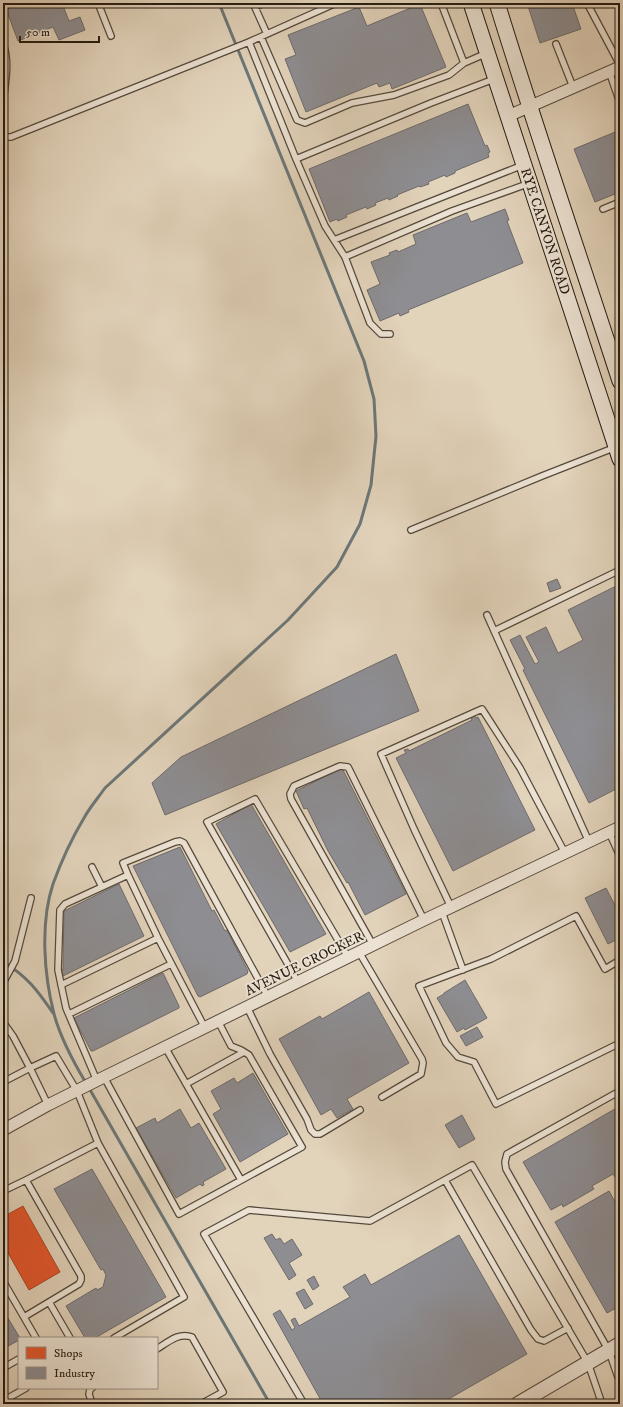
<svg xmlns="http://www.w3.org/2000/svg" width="623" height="1407" font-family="'IM FELL DW Pica',serif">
  <rect width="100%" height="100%" fill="#e2d3bb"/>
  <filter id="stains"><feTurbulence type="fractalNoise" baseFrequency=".005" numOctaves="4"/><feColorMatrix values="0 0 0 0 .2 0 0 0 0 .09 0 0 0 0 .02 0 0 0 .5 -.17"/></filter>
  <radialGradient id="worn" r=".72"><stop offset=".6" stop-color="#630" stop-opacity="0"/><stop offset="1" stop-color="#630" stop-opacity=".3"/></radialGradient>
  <path fill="#e4572e" stroke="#ab4526" d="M23,1206L60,1272L29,1290L3,1244V1217Z"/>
  <path fill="#8d8d92" stroke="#6e6b6c" d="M3,3H62L69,21L80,17L85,30L59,40L53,27L18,41L5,6L3,7Z
    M527,3H572L581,29L540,43Z
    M420,4L446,67L392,89L390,83L379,87L377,83L306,112L285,59L296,55L288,35L359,7L367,26Z
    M468,104L485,146L487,145L490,152L488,153L489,157L455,171V173L446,177L445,175L428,182L429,184L420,187L419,186L397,195L398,196L389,200L388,198L375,203L376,205L367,209L366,207L346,215L347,217L338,221L337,219L330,222L309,169Z
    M620,130V192L595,202L574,149Z
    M505,209L509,220L507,221L523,263L408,310L409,312L400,316L399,313L380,321L367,290L380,284L371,262L390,255L389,253L397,250L398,252L416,244L413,235L467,213L471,222Z
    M557,579L561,588L550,592L547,583Z
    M620,584V787L589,803L523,670L525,669L510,640L520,635L535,664L539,662L526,637L546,627L558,653L583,640L568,610Z
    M396,654L419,711L165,815L152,783L181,757Z
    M474,715L476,718L478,717L535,830L453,871L396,758L406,753L404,750L408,749L409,751L472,720L471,717Z
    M342,768L406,894L365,915L348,882L347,883L328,851L307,808L304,809L296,791Z
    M251,804L326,934L290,952L216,824Z
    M180,847L212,911L214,910L225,931L227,930L248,971L247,974L200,997L198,996L133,866Z
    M119,884L144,936L63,976L62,969H64L63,967L64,911Z
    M606,888L620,915V938L608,944L585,898Z
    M163,973L179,1006V1008L93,1051H91L74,1018Z
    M465,980L487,1018L465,1030L464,1028L457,1032L437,998L444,994V993Z
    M369,992L409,1063L347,1099L353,1109L337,1118L331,1109L321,1115L279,1039L320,1016L322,1019Z
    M477,1027L483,1037L466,1046L460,1036Z
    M253,1073L288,1134L240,1162L213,1114L221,1109L211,1091L234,1078L237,1083Z
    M620,1106V1174L615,1177L613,1174L592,1186L594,1189L563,1207L562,1204L551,1210L523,1162Z
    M180,1109L191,1128L199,1123L226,1169L203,1182L204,1185L202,1186L200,1184L176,1198L136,1128L155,1118L157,1123Z
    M462,1115L475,1139L459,1148L445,1125Z
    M92,1169L166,1297L95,1338H85L66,1306L96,1288L97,1290L103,1287L106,1275L103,1269L101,1270L54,1189Z
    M609,1191L619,1209L617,1211L620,1216V1306L607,1313L555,1222Z
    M272,1234L276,1240L280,1238L284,1244L292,1239L302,1255L289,1263L296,1275L289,1280L264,1238Z
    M459,1235L527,1354L440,1404H323L273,1314L280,1310L292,1330L295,1328L291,1320L295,1318L299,1326L350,1297L343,1287L365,1274L371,1285Z
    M314,1276L319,1286L313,1290L307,1280Z
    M304,1289L313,1304L305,1309L296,1293Z
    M3,1310L20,1338L19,1340L3,1349Z"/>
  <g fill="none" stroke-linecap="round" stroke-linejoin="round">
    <path stroke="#6c7778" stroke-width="3" d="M3,962C27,976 38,991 53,1013
      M86,1083C74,1063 60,1036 54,1014C44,975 40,923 53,884C61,862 72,838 84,818C90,807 98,798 105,788L288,620L337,567L360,524L371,485L376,436L374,399L364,361L219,3
      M89,1088L270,1404"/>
    <defs>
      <path id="service" d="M98,3L111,36
        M253,3L267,34
        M336,3L249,42L296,159L431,103L494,79
        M441,3L464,63
        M587,3L620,65
        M255,7L264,3
        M261,37L297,120L305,123L352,103L394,95L449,75L464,63L487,53
        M3,43C10,63 5,83 3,103
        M556,44L573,87
        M609,71L620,103
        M3,134L6,137H11L249,42
        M296,159L325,226L345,257L452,211L530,183
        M603,209L620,202
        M334,240L523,165
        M345,257L370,323L381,334H390
        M411,530L542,476L616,447
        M487,615L589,842
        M494,631L620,570
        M609,832L620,856
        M92,867L102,887
        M128,875L158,938L205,1028
        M451,907L414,829L381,754L482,709L520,768L565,853
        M442,912L463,970
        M373,945L291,799L290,794L294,786L340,766L348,767L424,920
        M359,952L422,1059L423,1063L421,1074L382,1097
        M620,960L605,969L576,916L491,959L419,986L446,1043L458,1057L474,1062L496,1104L620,1043
        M298,982L207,822L255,799L348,957
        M3,983L15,961L31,898
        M61,985L158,938
        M247,1007L270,1054L307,1119L311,1130L315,1134H320L360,1110
        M69,1014L171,964
        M3,1022L13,1036L30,1068L56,1056L77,1091L98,1143L184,1297L114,1338
        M165,1047L241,1180
        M104,1077L179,1214L302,1147L249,1055L241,1050L231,1046L218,1021
        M97,1081L66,1008L58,970L60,910L65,904L128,875L123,863L175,842L180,841L184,843L268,997
        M3,1082L30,1068L48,1105
        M186,1084L244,1052
        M620,1091L507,1154L505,1162L506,1169L609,1351L620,1383
        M445,1180L531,1330L538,1339L544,1341L568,1328
        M3,1191L26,1180
        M3,1281L36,1338
        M49,1302L79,1284L81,1280V1276L26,1180L98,1143
        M24,1317L49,1302L70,1338
        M157,1349C168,1342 179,1332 192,1337L223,1392L201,1404
        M3,1368L19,1359
        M3,1401L26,1388
        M92,1404L89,1394L90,1389L92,1388
        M304,1404L204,1234L249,1210L370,1221L472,1165L588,1363L602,1404"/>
      <path id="minor" d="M508,116L620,67
        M3,1130L48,1105L104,1077L424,920L620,827"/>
      <path id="tertiary" d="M518,1404L620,1344"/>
      <path id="secondary" d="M471,3L620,459
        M497,3C536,130 579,255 620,381"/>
    </defs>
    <use href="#service" stroke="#544a3c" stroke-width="8"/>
    <use href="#minor" stroke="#544a3c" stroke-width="13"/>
    <use href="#tertiary" stroke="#544a3c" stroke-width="16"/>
    <use href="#secondary" stroke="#251c12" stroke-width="17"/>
    <use href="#service" stroke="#ece2d3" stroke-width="5.5"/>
    <use href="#minor" stroke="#ece2d3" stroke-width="11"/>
    <use href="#tertiary" stroke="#ece2d3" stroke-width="14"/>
    <use href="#secondary" stroke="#ece2d3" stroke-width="15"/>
  </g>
  <g text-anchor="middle" stroke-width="4" stroke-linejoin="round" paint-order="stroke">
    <g font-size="14" fill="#251c12" stroke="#ece2d3">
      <text transform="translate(546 231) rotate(72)" y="5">RYE CANYON ROAD</text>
      <text transform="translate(304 963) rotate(-26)" y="5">AVENUE CROCKER</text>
    </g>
  </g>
  <rect width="623" height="1407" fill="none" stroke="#e2d3bb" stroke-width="16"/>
  <rect x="4" y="4" width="615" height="1399" fill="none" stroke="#251c12" stroke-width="2"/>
  <rect x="8" y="8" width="607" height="1391" fill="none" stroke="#251c12"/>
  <rect x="18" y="1337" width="140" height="52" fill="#ece2d3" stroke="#9c9386"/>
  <rect x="26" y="1347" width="20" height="12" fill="#e4572e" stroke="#9c9386"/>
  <text x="54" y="1357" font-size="12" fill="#251c12">Shops</text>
  <rect x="26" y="1367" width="20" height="12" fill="#8d8d92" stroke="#9c9386"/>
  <text x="54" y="1377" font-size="12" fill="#251c12">Industry</text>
  <path d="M20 36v6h79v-6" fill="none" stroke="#251c12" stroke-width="2"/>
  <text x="26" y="36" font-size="12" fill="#251c12" stroke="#ece2d3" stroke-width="3" paint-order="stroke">50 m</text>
  <rect width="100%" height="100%" filter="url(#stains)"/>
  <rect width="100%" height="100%" fill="url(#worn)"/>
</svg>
